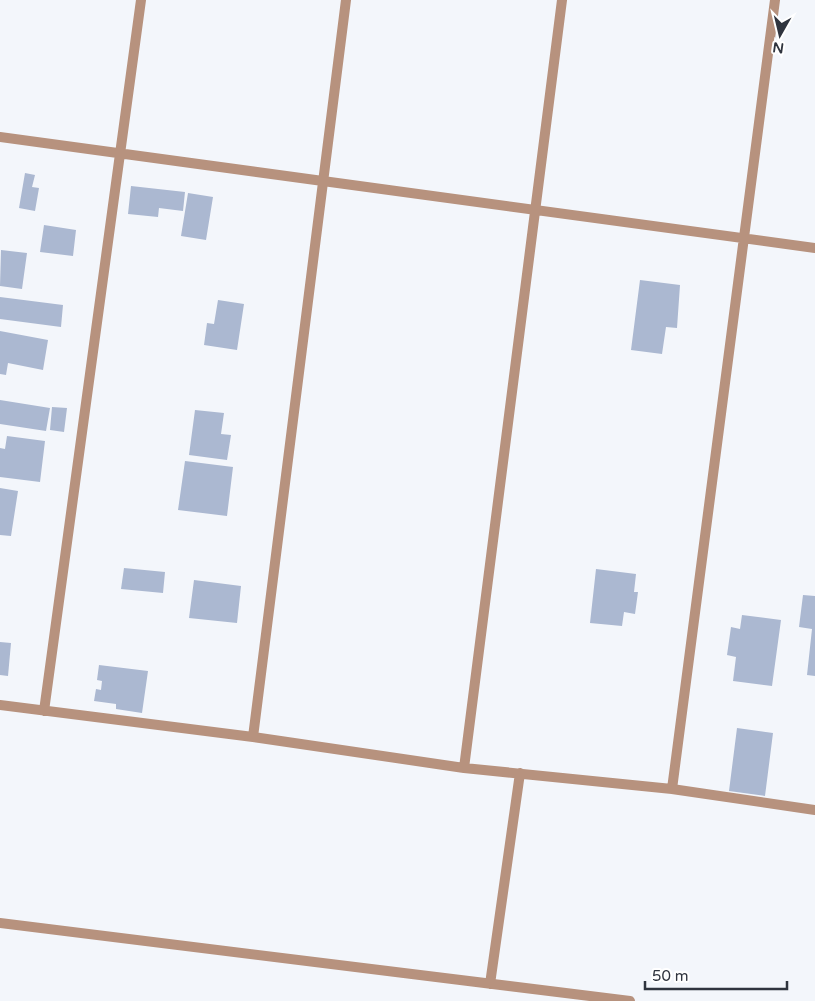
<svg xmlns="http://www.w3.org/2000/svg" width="815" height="1001" font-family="'Varela Round',sans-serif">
  <rect width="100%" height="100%" fill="#f3f6fb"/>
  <path fill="#abb8d1" d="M25,173L35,175L32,187L39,188L35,211L19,208Z
    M131,186L185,192L183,211L159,208L158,217L128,214Z
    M188,193L213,197L206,240L181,236Z
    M44,225L76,230L73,256L40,252Z
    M1,250L27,253L22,289L0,286Z
    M640,280L680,285L677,328L666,327L662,354L631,350Z
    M0,297L63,305L61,327L0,319Z
    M218,300L244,304L237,350L204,345L207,323L214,324Z
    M0,331L48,340L43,370L8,363L6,375L0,374Z
    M0,400L50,408L46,431L0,424Z
    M52,407L67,408L64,432L50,430Z
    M195,410L224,413L221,434L231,435L227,460L189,455Z
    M7,436L45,441L40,482L0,477V448L5,449Z
    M185,461L233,467L227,516L178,510Z
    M0,488L18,491L11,536L0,535Z
    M124,568L165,572L163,593L121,589Z
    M596,569L636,574L634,592H638L635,614L624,612L622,626L590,623Z
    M194,580L241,586L237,623L189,618Z
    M803,595L815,596V676L807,675L812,629L799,627Z
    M742,615L781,620L772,686L733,681L736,657L727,655L731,627L740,629Z
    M0,642L11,643L8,676L0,675Z
    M99,665L148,671L142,713L116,709V704L94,701L96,689L101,690L102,681L97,680Z
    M737,728L773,733L765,796L729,791Z"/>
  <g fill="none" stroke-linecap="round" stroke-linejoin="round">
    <path stroke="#b7927e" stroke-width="10" d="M0,137L815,248
      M0,705L253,737L464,768L672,789L815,810
      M44,711L141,0
      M253,737L346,0
      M464,768L562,0
      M672,789L775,0
      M0,923L630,1001
      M490,984L520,773"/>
  </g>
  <g transform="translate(780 35) rotate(188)" stroke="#ffffff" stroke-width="4" paint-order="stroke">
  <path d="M0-4L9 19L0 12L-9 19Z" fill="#2f343e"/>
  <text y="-8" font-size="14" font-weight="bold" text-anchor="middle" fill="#2f343e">N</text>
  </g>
  <path d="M645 981v8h142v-8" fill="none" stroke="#2f343e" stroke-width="2.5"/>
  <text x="652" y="981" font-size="15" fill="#2f343e" stroke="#ffffff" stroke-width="4" paint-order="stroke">50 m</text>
</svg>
